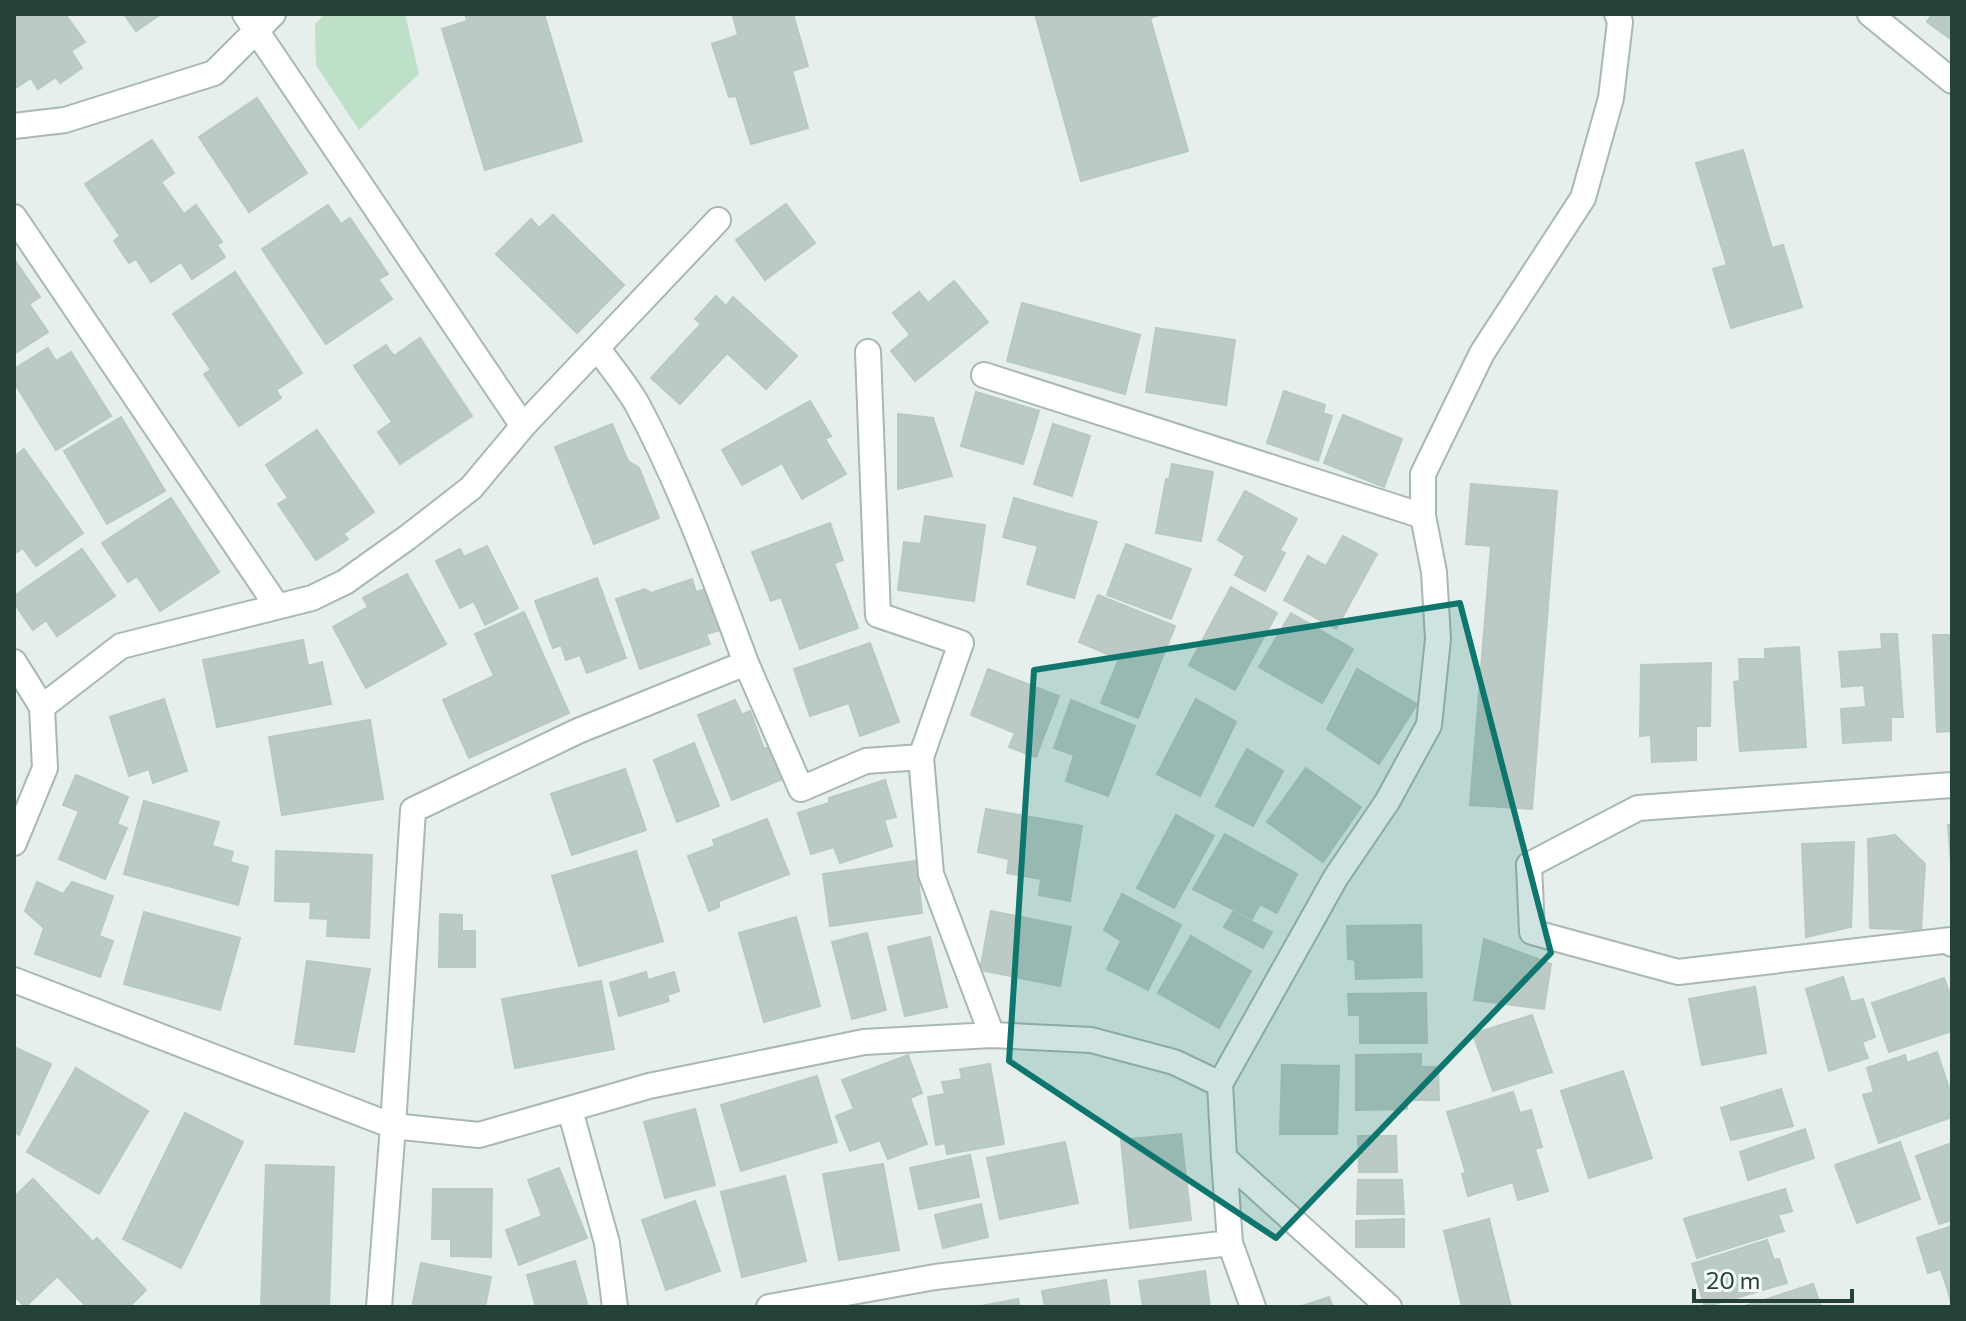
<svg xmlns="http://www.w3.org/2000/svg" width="1966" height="1321" font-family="Commissioner,sans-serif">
  <rect width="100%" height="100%" fill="#e6efeb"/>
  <path fill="#bfe0c8" d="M325,14H405L419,74L359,130L316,65L315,24Z"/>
  <path fill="#bbcac4" stroke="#b8c9c2" stroke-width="2" d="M17,14H65L85,42L71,51L82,68L60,83L56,77L38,89L31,78L14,89V16Z
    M124,14H161L136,31Z
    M465,14H544L582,141L485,170L442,29L467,21Z
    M739,14H793L808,66L792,71L808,128L751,144L736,96L729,97L712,44L738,35L733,16Z
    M1035,14H1163L1150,18L1188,151L1081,181Z
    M1932,14H1952V40L1927,22Z
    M257,98L307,173L249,212L199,137Z
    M152,140L174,173L161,182L184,214L196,205L222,242L217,245L225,257L192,279L181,262L151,282L136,259L129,263L114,241L120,236L85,184Z
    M1743,150L1772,248L1783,245L1802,307L1731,328L1713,269L1727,265L1696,163Z
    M786,204L815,243L765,280L736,240Z
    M328,205L341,224L350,218L388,274L378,279L392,299L326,344L262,249Z
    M553,215L624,285L577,333L496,254L531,219L539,228Z
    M14,259L40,297L29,304L48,332L14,354Z
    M235,272L302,373L276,390L281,398L239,426L204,374L211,370L173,314Z
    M954,281L988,322L915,381L891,351L910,335L893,313L919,292L928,303Z
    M716,296L726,306L733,297L797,356L766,389L727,353L680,404L651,378L701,324L695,319Z
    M1022,303L1140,335L1125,394L1007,361Z
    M1156,328L1235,340L1226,405L1146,392Z
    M420,338L472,416L400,464L378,432L392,422L354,366L386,345L394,356Z
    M48,348L56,361L71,352L111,416L56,450L14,382V369Z
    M1284,391L1325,405L1323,413L1332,416L1318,461L1267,443Z
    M976,392L1039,411L1023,464L961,446Z
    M810,401L831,436L825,439L846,474L802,499L782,463L742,485L722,450Z
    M898,414L933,418L952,476L898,489Z
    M1343,415L1402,439L1384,487L1324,463Z
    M121,417L165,491L107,524L64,451Z
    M612,424L628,461L639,468L659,518L594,544L555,447Z
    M1053,424L1090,436L1072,496L1034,484Z
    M317,430L374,512L343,534L348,539L316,560L278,504L288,498L266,465Z
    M24,449L83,533L36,566L23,548L14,554V457Z
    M1172,464L1213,472L1201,541L1156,533L1166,479L1169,480Z
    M1471,484L1557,491L1532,809L1470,805L1491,546L1466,544Z
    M1245,491L1297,519L1280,550L1285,553L1265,591L1235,575L1245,556L1218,540Z
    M171,498L219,572L160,611L137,576L128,582L102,543Z
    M1014,498L1097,522L1074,598L1027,584L1038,546L1003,537Z
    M925,516L985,525L974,601L898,590L904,542L921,544Z
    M830,523L843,560L834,563L858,628L800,649L781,597L771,601L752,552Z
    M1343,536L1377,554L1336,629L1284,600L1308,556L1326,566Z
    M1126,544L1191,569L1171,619L1107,595Z
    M487,546L518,608L485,625L474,601L460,608L436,561L460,549L464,557Z
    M82,549L115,596L57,636L46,620L33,630L14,603V596Z
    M407,574L446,644L366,688L333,627L368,607L363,598Z
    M597,578L626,658L587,673L580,655L566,660L561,645L553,648L535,601Z
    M692,579L696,592L706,589L720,630L706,634L710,644L640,669L616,599L645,589L651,593Z
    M1231,587L1277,613L1235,690L1189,665Z
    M1098,595L1175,626L1138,718L1101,703L1119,659L1079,642Z
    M524,612L569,713L469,758L443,700L494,676L475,634Z
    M1291,613L1353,649L1322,703L1259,667Z
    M1881,634H1897L1903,717H1891V740L1843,743L1841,709L1866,707L1864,685L1842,687L1839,652L1882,649Z
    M1933,635H1952V731L1937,732Z
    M303,640L308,666L322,662L331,704L217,727L203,660Z
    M870,643L899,722L860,736L849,703L810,716L794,669Z
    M1799,647L1806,747L1740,751L1734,682L1740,681L1739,659H1765V649Z
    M1711,663L1710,726H1696V760L1652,762L1651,735L1640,736L1641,665Z
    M988,669L1059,696L1036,757L1009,747L1015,733L971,715Z
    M1357,669L1417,704L1379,764L1327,729Z
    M164,699L187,771L153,783L149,769L129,776L110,717Z
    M1196,699L1236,722L1200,796L1157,774Z
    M735,700L742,715L750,711L764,749L772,746L785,778L732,800L698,715Z
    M1071,700L1135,726L1108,796L1066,781L1074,755L1054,748Z
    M370,720L383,799L282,815L269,737Z
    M694,743L719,806L677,822L654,760Z
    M1247,749L1283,771L1253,826L1216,806Z
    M1306,768L1361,807L1323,862L1267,822Z
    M625,769L646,830L572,855L551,794Z
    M76,775L128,797L117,824L127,828L105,879L59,859L79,811L63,805Z
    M885,780L896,817L884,820L892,846L840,863L834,847L811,854L798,813L829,803V798Z
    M144,801L219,822L212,846L233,852L230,862L248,867L238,905L124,874Z
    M986,809L1082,826L1070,901L1039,895L1041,879L1007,873L1009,859L978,852Z
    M1176,815L1214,836L1174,908L1137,888Z
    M767,819L789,874L719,901V907L709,911L688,856L715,846L713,840Z
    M1948,825H1952V876Z
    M1225,834L1297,874L1277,913L1260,904L1252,919L1193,889Z
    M1895,835L1925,864L1921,930L1870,928L1868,839Z
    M1854,842L1851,927L1806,937L1802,844Z
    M276,851L372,855L369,938L327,936L328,919L310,918L311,902L275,901Z
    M636,851L663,941L579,966L552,876Z
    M916,861L922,913L830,926L823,874Z
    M37,882L63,894L72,882L113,896L99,936L113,941L100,977L35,954L44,928L25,911Z
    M1122,894L1181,925L1148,990L1107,969L1121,941L1104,930Z
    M991,911L1071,927L1060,986L980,970Z
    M144,912L240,938L220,1010L124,984Z
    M1233,912L1272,932L1263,948L1224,927Z
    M440,914L462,915V931H475V967H439Z
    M796,917L820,1006L764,1022L739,933Z
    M1421,925L1422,977L1356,979L1355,960L1348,959L1347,926Z
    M867,933L886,1010L852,1019L832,942Z
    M1191,936L1251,971L1219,1028L1158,993Z
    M930,937L947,1007L905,1016L888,947Z
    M1484,939L1551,964L1544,1009L1474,1000Z
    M307,961L370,969L354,1052L295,1044Z
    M646,972L648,980L674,972L679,991L667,995L669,1001L619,1016L610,983Z
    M1843,977L1851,1002L1863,999L1875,1037L1862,1042L1868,1058L1829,1071L1806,989Z
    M1944,978L1952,1000V1031L1889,1052L1872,1003Z
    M601,981L614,1049L515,1068L502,999Z
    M1755,987L1766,1053L1702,1065L1689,999Z
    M1426,993L1427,1043H1360V1015H1349L1348,994Z
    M1532,1015L1552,1072L1493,1091L1473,1034Z
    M14,1047L51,1064L19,1135L14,1132Z
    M1937,1052L1952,1097V1117L1879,1143L1863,1095L1874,1092L1867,1068L1905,1055L1907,1063Z
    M1421,1054V1067H1438L1439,1100H1407V1109L1356,1110V1055Z
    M908,1055L922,1093L910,1098L927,1144L888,1159L880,1140L850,1151L836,1116L854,1109L842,1080Z
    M990,1064L1004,1144L947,1154L945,1143L936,1145L928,1097L945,1094L942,1082L962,1079L960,1069Z
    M1282,1065L1339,1066L1337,1134H1280Z
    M76,1068L148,1111L99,1194L27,1152Z
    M1623,1071L1652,1158L1589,1178L1561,1091Z
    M817,1076L837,1142L741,1171L721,1105Z
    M1781,1089L1793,1126L1731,1140L1721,1108Z
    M1513,1092L1520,1113L1531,1110L1542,1147L1535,1149L1548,1191L1518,1200L1513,1182L1468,1196L1462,1174L1466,1173L1447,1112Z
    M695,1109L715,1185L665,1198L644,1122Z
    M185,1113L243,1142L181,1268L123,1239Z
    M1805,1129L1814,1158L1748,1180L1740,1152Z
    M1181,1134L1191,1220L1130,1228L1121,1140Z
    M1358,1136H1396L1397,1172H1359Z
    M1065,1142L1078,1203L1000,1219L987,1158Z
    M1900,1142L1920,1199L1857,1223L1835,1165Z
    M1952,1143V1220L1939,1224L1916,1156Z
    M970,1155L979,1197L919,1209L910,1168Z
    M883,1164L899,1250L839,1260L823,1174Z
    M266,1165L334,1167L329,1307H261Z
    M559,1168L587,1238L519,1265L506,1230L542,1216L528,1180Z
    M785,1176L806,1261L742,1277L721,1192Z
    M33,1179L93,1242L25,1307L14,1295V1197Z
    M1358,1180H1402L1404,1214H1357Z
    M433,1189H492L491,1257L451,1256V1239H432Z
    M1785,1189L1792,1211L1778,1215L1784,1231L1697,1258L1684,1219Z
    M695,1201L720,1271L666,1290L642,1220Z
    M981,1204L988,1237L943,1248L935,1215Z
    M1404,1219V1247H1356V1221Z
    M1489,1219L1511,1307H1462L1444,1231Z
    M1952,1226V1304L1941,1269L1928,1273L1917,1238Z
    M97,1238L146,1290L129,1307H87L57,1276Z
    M1767,1240L1774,1260L1779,1259L1787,1283L1705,1307L1692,1264Z
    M575,1261L588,1307H536L527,1275Z
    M421,1263L491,1277L485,1307H412Z
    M1205,1271L1210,1307H1143L1139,1281Z
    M1106,1280L1110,1307H1045L1042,1291Z
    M1813,1284L1821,1306L1742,1307Z
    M1329,1297L1333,1307H1299Z
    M1018,1299L1020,1307H976Z"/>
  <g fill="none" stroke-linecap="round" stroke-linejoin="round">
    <defs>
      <path id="service" d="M746,663L801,789L866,761L921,757
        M1529,865L1532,932L1678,972L1951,940L1952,944"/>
      <path id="minor" d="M245,14L523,426
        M1870,14L1952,81
        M14,126L65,120L214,73L273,14
        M14,217L277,606
        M868,352L878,615L961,643L921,757L931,874L992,1035
        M984,375L1423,516
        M14,662L42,707
        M14,843L45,768L42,707L121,646L312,598L345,582L408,537L471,488L523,426L718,220
        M1529,865L1638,808L1952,785
        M14,980L393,1126L479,1135L649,1086L864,1042L992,1035L1091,1040L1174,1062L1220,1084L1224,1158L1389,1307
        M1220,1084L1336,877L1387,802L1429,725L1438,639L1434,572L1423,516V474L1482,353L1583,198L1611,98L1620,22L1617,14
        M570,1110L607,1243L615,1307
        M1224,1158L1230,1243L1253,1307
        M379,1307L393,1126L413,810L578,731L746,663C714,576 681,486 637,404C626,385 611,367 598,349
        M769,1307L935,1277L1230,1243"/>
    </defs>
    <use href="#service" stroke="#a8b8b2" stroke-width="28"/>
    <use href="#minor" stroke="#a8b8b2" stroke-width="28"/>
    <use href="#service" stroke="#fff" stroke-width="24"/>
    <use href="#minor" stroke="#fff" stroke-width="24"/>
  </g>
  <path fill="#0f766e" fill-opacity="0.2" stroke="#0f766e" stroke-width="6" stroke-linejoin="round" d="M1460,603L1551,953L1276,1238L1009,1061L1034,670Z"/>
  <rect width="1966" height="1321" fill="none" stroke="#24423a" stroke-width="32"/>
  <path d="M1694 1289v12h158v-12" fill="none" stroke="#24423a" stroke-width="4"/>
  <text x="1706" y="1289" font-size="24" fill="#24423a" stroke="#f7fbf9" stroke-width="6" paint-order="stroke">20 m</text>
</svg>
